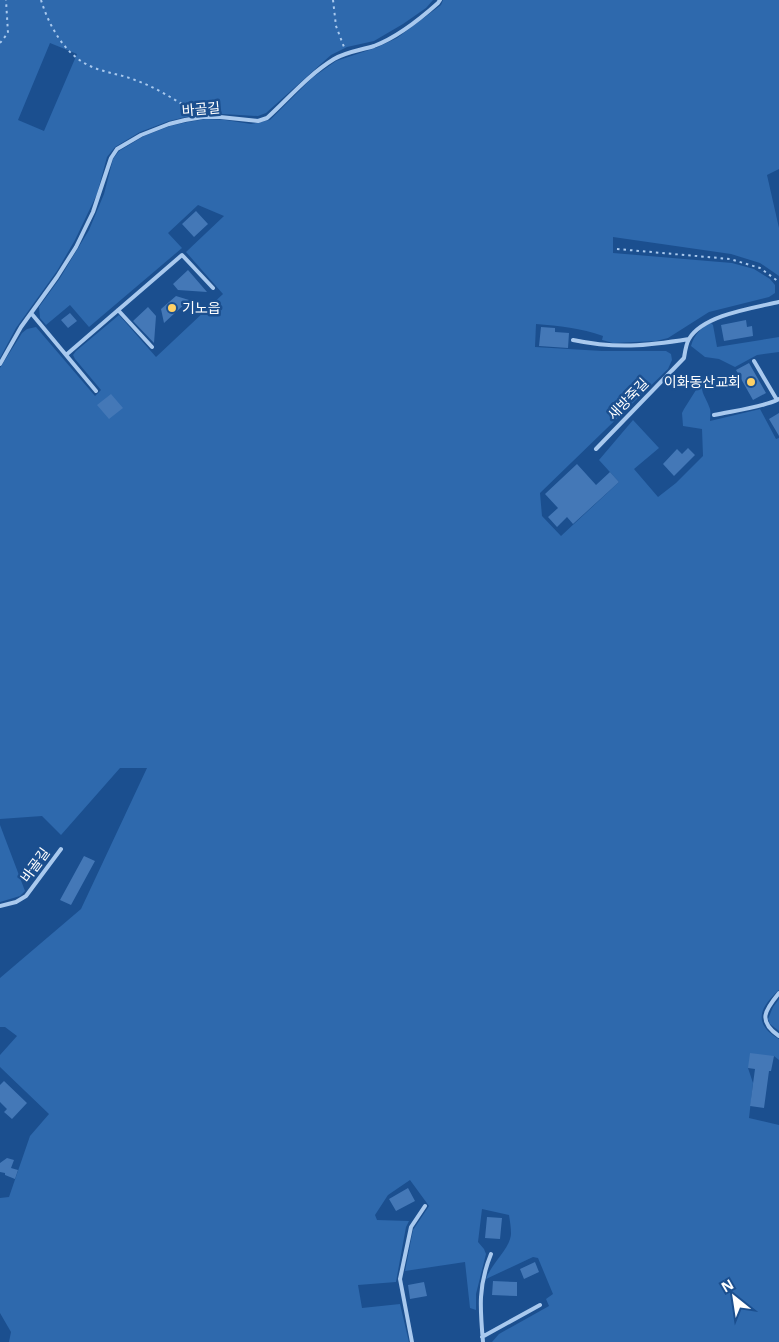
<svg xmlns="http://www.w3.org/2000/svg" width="779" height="1342" font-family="'Open Sans','Noto Sans KR',sans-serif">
  <rect width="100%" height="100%" fill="#1b4f8f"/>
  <path fill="#2e69ad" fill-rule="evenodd" d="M0,0H433L426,8L403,24L374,41L347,47L331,55L266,113L258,116L206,113L190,116L169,121L140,132L115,147L107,157L97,194L75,240L57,271L16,328L0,358ZM50,43L77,54L44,131L18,120Z
    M443,0H779V169L767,175L779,228V276L760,263L731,254L613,237V253L732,263L754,269L770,279L775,285V293L769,297L709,312L668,338L656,341L613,343L602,340L603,336C581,328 559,326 536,324L535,347L602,351H666L671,354L672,360L668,369L540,493L542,516L561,536L619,482L599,460L633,420L659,448L634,469L658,497L676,483L703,456L702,429L683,426L682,413L684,409L701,382L712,374C694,388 705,393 710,409C711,413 710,417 710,421L760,409L776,439L779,438V990C759,1008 753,1024 779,1039V1060L774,1056L748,1068L753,1083L749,1118L779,1125V1342H492L499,1334L549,1306L546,1299L553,1294L538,1258L533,1257L486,1279C492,1262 510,1249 511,1234C511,1228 510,1221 509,1215L482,1209L478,1242L484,1249L486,1254L476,1294V1310L470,1308L465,1262L405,1271L413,1230L429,1206L410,1180L388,1195L375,1215L377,1220L409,1221L406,1227L396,1282L358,1285L362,1308L400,1304L409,1342H9L11,1332L0,1313V1198L9,1197L30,1136L49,1114L0,1067V1055L17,1036L5,1027H0V978L81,909L147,768H120L61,835L42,816L0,819V368L22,333L27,329L36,327L95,396L101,390L75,359L73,355L76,351L119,315L156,357L223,294L186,252L224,216L198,205L168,233L182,248L89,327L70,305L46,325L40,318L39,307L60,278L89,230L104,194L113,159L119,151L144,136L170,126L188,122L206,119L225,120L251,124L270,120L312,78L336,61L378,47L397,38L441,5Z
    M711,323L713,325L717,347L779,337V352L757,355L735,367L719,359L705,357L691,346C694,335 701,327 711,323Z
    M0,825L25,891L20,896L0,902Z
    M779,999V1031L770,1024L768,1019L773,1007Z"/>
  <path fill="#4478b7" d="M196,211L208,224L194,237L182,224Z
    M188,270L207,292L178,290L173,284Z
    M176,296L189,300L164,323L161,309Z
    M148,307L156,316L154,343L133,321Z
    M70,313L77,321L68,328L61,320Z
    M746,320L747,327L752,326L753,336L724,341L721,325Z
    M541,327L555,328V332L569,333L568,348L539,346Z
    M749,363L766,393L753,400L736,370Z
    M111,394L123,408L109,419L97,405Z
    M779,413V436L769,419Z
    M688,448L695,455L674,476L663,464L677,449L682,454Z
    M577,464L596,485L610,472L619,482L573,524L567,517L557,527L548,517L558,508L545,494Z
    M84,856L95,861L71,905L60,900Z
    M750,1053L774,1056L771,1071H769L764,1108L750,1106L755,1069L748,1068Z
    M4,1081L27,1103L12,1119L4,1112L7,1109L0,1102V1085Z
    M7,1158L14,1160L11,1168L18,1170L15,1179L5,1175V1173L0,1172V1163Z
    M408,1188L415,1201L396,1211L389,1199Z
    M487,1217L502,1218L500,1239L485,1238Z
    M535,1262L539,1272L524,1279L520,1269Z
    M493,1281L517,1282V1296L492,1295Z
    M424,1282L427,1296L410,1299L408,1285Z"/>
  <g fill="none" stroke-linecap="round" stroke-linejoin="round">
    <path stroke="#a9c9ee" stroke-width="2" stroke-dasharray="2.5 4" stroke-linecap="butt" d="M41,0C49,26 65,55 90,66C105,73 120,74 135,80C155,87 174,99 193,111
      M333,0L336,26L344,47
      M0,43L8,33L6,0
      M617,249L730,259L760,268L779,282"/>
    <path stroke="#a9c9ee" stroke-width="4" d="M118,310L152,347
      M31,313L96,391
      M573,340C616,349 646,346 689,339
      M66,355L182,255L213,288
      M754,361L777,400
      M0,364L21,327L57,277L76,247L93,212L111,158L117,149L141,135L169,124L185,120L203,117H220L258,121L267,118C289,98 308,75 334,59C346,52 361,50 374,46C398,37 419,20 438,3L440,0
      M714,415C732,411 765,407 779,399
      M596,449L684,358C685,352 686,344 689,339C703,315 753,308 779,302
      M0,906L16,902L26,896L61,849
      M779,993C765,1010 757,1021 779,1036
      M482,1337L540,1305
      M412,1342L400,1279L411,1227L425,1206
      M483,1342C480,1308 478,1286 491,1254"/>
  </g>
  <g fill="#ffd166" stroke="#1b4f8f" stroke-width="2">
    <circle cx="172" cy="308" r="5"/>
    <circle cx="751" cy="382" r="5"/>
  </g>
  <g text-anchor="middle" stroke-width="5" stroke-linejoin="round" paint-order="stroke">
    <g font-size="14" fill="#fff" stroke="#1b4f8f">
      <text transform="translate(201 109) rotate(-5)" y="5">바골길</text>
      <text transform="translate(628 399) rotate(-46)" y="5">새방죽길</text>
      <text transform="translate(35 865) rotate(-54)" y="5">바골길</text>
    </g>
    <g font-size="14" fill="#fff" stroke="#1b4f8f" text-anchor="start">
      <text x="182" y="313">기노읍</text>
      <text x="741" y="387" text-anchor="end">이화동산교회</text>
    </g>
  </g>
  <g transform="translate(734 1297) rotate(330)" stroke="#1b4f8f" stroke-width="4" paint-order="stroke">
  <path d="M0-4L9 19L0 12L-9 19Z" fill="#ffffff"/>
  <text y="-8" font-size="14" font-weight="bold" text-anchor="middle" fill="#ffffff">N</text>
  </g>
</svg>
